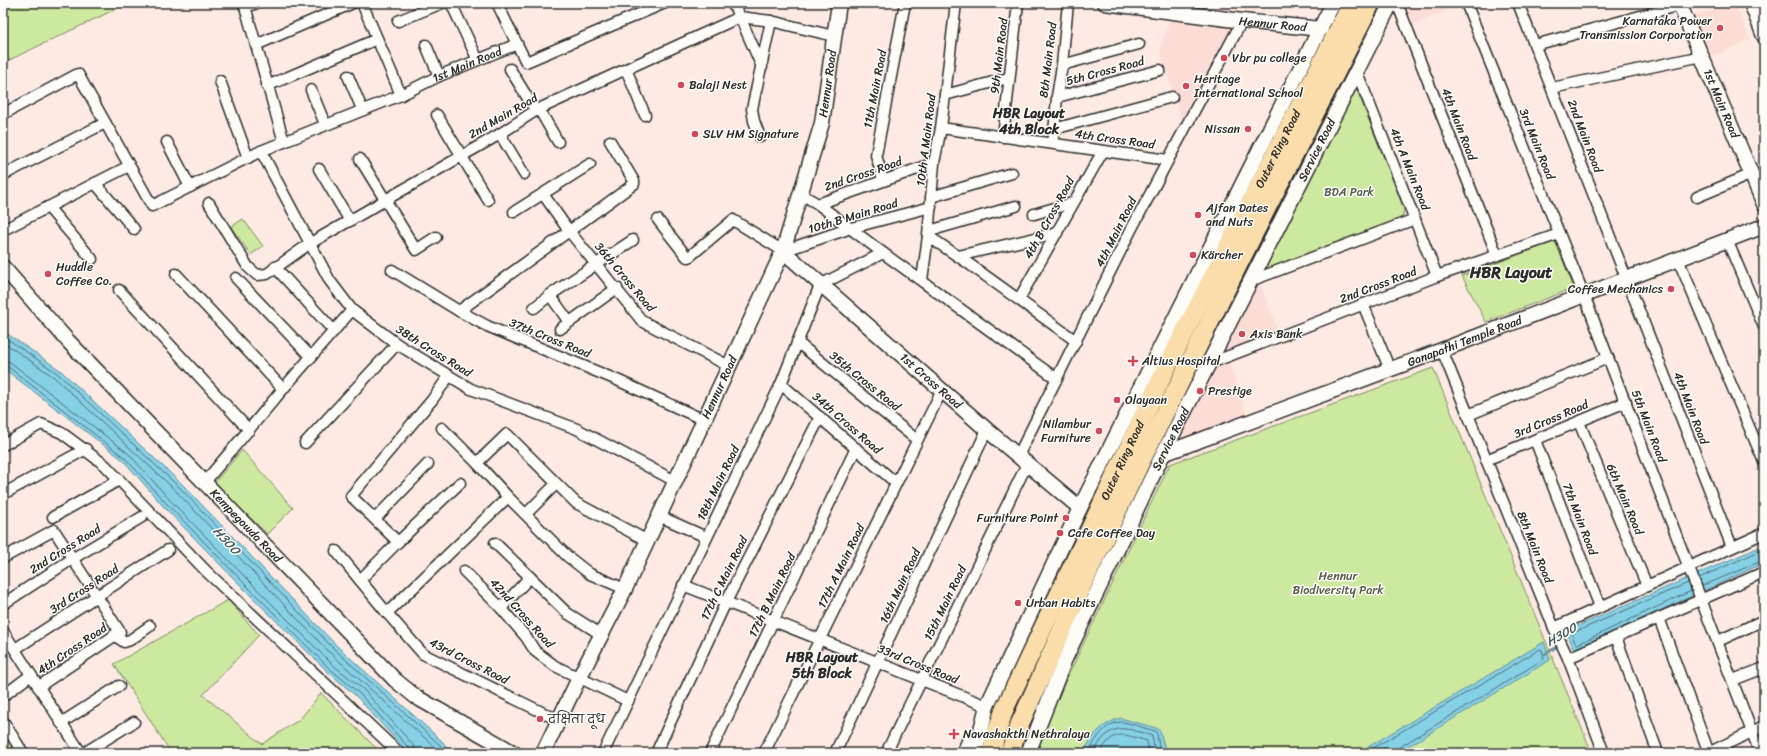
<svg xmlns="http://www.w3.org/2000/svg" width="1767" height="756" font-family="Sriracha,'Playpen Sans Deva',sans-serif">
  <rect width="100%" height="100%" fill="#fceae3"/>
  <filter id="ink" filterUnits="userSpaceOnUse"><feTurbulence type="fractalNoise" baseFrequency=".025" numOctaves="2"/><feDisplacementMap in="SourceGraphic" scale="8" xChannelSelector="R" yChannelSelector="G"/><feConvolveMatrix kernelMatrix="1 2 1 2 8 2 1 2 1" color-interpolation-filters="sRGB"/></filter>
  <g filter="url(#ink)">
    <path fill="#fcddd5" d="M1405,3H1462V4L1413,25Z
      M1735,5L1750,39L1708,59L1689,16Z
      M1171,15L1232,28L1182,122L1160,50Z
      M1259,282L1283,342L1229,362L1247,415L1181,439L1252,285Z"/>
    <path fill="#cde89f" stroke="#7c8a65" d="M3,3H115L120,7L3,63Z
      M1354,87L1357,90L1404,209L1403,216L1396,222L1258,275Z
      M243,219L263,246L251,255L231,227Z
      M1555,241L1574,288L1486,322L1462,276Z
      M1433,368L1592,753H1037L1039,736L1170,464Z
      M242,450L293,508L267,534L214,483Z
      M228,600L259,635L203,695L262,744L300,719L321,693L379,751L375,753H171L114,664Z
      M3,729L19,753H3Z"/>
    <path fill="#86d0e6" stroke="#628e9b" d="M3,331L60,370L183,485L336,645L443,742L449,753H408L356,696L327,671L242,587L163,506L123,460L3,368Z
      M1764,545V563L1574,650L1566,631Z
      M1544,642L1550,660L1397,753H1358Z
      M1120,718L1156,728L1160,731L1165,750L1163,753H1083C1094,734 1099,726 1120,718Z"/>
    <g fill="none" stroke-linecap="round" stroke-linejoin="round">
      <path stroke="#4f6d76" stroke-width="1" d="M3,336L57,373L180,488L333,648L440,745L445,753
        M3,342L54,377L176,491L329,652L436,748L439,753
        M3,360L10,362L129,454L170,500L248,580L333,665L363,689L414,746L416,753
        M3,365L7,366L125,458L166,503L245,584L329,668L359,693L410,749L411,753
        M1699,578L1764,549
        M1688,583L1573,633L1572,635L1575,643L1578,644L1691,591
        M1702,586L1764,560
        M1088,753C1095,741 1104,723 1121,722C1129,722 1146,729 1155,731L1157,734L1160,753
        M1093,753C1111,722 1121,726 1152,736L1155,753
        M1100,753C1114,728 1123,734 1147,741L1149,753
        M1365,753L1540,649L1542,650L1544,659L1398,748L1396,753"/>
      <path stroke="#628e9b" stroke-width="2.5" d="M1545,654L1560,645"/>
      <defs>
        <g id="street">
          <path d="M244,3L284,142"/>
          <path d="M362,3L401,95"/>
          <path d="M451,3L478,60"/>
          <path d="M497,3L517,44"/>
          <path d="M732,3L740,17L771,21L834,36"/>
          <path d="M1397,3L1497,255"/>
          <path d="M1466,3L1584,295L1760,753"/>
          <path d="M1518,3L1732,547"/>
          <path d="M245,7L257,3"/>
          <path d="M398,21L442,3"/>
          <path d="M256,45L353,3"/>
          <path d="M426,45L439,76"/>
          <path d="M1535,45L1680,5"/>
          <path d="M1062,65L1139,44"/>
          <path d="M510,69L535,110"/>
          <path d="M626,69L645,115"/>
          <path d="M1357,72L1437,276"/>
          <path d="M348,76L362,109"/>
          <path d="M220,81L248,158"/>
          <path d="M267,86L377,39"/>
          <path d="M1552,88L1702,56"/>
          <path d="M311,90L325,124"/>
          <path d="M945,95L1008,78"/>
          <path d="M1057,97L1160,70"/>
          <path d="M539,109L558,142"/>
          <path id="s1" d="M3,114L78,74L152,206L261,151L401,95L439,76L517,44L526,62L665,3"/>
          <path d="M437,115L488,200"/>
          <path d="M941,128L1168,160"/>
          <path d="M1054,129L1172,97"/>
          <path d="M500,134L524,174"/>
          <path d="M760,137L754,121L752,109L771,21"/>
          <path d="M1003,137L1018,3"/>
          <path d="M167,142L190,187"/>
          <path d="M1051,143L1054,134L1057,97L1062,65L1068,3"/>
          <path d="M261,151L330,281L352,310L397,344L471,389L577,429L675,481"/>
          <path d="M360,159L416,250L436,237"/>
          <path d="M319,169L350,221"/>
          <path d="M3,175L105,123"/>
          <path d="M883,180L876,155L905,3"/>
          <path d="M95,183L134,229"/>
          <path d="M543,194L569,231L642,321L729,366"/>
          <path d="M801,194L818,204L934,163"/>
          <path d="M931,197L1012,173"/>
          <path d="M1697,197L1752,174"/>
          <path d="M209,203L248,267L257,275L267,274L309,244L500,134L538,109H539L740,17L762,67"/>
          <path d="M818,204L883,253L1057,379"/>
          <path d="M48,207L92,259"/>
          <path d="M514,212L590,164"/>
          <path d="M1034,214L1072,203"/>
          <path d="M658,220L687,257H689L733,220L783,251L851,228L931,207"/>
          <path d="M3,230L129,166"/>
          <path d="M929,231L1016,206"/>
          <path d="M928,236L965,261L1076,341"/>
          <path d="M1727,240L1764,327"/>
          <path d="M958,256L1057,233"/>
          <path d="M1678,259L1764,462"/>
          <path d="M275,267L334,331"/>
          <path d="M392,270L459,311L487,326L617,380L704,420"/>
          <path d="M176,274L283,389"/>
          <path d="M236,278L311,357"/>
          <path d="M922,280L928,236L934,163L941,128L956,3"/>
          <path d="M1250,281L1415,219"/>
          <path d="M119,290L249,430"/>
          <path d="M550,295L633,240"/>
          <path d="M1019,299L1103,151"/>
          <path d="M1363,304L1390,370"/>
          <path d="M534,308L550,295L569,322"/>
          <path d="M459,311L634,184V181L610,141"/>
          <path d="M560,329L617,288"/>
          <path d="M797,342L917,440"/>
          <path d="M1442,350L1554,628L1568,658L1604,753"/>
          <path d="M1208,364L1437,276L1559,234"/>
          <path d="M781,384L896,483"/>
          <path d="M1468,415L1608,358"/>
          <path d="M1579,422L1647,586"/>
          <path d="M442,428L477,463L508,497"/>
          <path d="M1535,440L1600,607"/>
          <path d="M305,443L397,344"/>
          <path d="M3,445L41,424L62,433L105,465L206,571L399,753"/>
          <path d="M1018,456L1131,230L1242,21"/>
          <path d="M1486,460L1626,402"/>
          <path d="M477,463L507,434L576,503L646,540"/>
          <path d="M204,483L283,389L352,310"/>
          <path d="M3,494L86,449"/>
          <path d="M526,514L556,484"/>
          <path d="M659,516L706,537"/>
          <path d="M53,517L119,480"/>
          <path d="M375,519L428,464"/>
          <path d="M398,542L460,483"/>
          <path d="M495,543L530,577"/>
          <path d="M336,551L387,613L423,654L558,720"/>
          <path d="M3,558L54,530L120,632L38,687"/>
          <path d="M464,571L501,608L526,637L535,651L555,666L628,701"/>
          <path d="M360,580L398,542L351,496L432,400L449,376"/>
          <path d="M683,585L987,706"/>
          <path d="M3,604L72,559L142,517"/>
          <path d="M501,608L530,577L567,613L602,635"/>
          <path d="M387,613L508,497L567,556L590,574L625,589"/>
          <path d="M1659,618L1709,753"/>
          <path d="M1554,628L1764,533"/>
          <path d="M3,631L81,753"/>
          <path d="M114,635L124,642L130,640L150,626"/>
          <path d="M1616,637L1658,753"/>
          <path d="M1718,641L1764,620"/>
          <path d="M15,649L168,550"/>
          <path d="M1568,658L1764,572"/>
          <path d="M1733,680L1764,668"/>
          <path d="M3,696L31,675"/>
          <path d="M3,721L23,753"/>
          <path d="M61,723L119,686"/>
          <path d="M84,753L134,722"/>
          <path d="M603,753L781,384L820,285L883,253"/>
          <path d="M656,753L726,602L820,417"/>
          <path d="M710,753L856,448"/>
          <path d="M764,753L942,390"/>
          <path d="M835,753L987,430"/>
          <path d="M886,753L1027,464"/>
          <path d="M962,753L969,736"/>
          <path d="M1708,753L1764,726"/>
        </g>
        <g id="secondary">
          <path id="s2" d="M1105,3L1242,21L1321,29"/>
          <path id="s3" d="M1679,3L1764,204"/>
          <path d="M1751,3L1764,36"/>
          <path id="s4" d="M783,251L987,430L1080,508"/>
          <path id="s5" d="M3,267L68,341L395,680L416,697L514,753"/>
          <path id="s6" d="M1163,454L1442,350L1764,226"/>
          <path id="s7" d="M543,753L579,678L625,589L783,251L822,123L839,3"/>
          <path d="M975,753L987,706L1080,508L1333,3"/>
          <path id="s8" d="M1028,753L1065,659L1163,454L1391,3"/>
        </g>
        <g id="highway">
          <path id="s9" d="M992,753L995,737L1005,708L1163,375L1352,3"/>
          <path d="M1010,753L1018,728L1079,592L1140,463L1250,241L1371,3"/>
        </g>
      </defs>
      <use href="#street" stroke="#2b2b2b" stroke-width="13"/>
      <use href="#secondary" stroke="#2b2b2b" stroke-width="17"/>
      <use href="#highway" stroke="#2b2b2b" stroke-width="21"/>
      <use href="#street" stroke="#fdfcf7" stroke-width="10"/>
      <use href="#secondary" stroke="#fdfcf7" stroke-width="14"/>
      <use href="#highway" stroke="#faddab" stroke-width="18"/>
    </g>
  </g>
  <g fill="#d1495b" stroke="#fdfcf7" stroke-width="1.5">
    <circle cx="1720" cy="28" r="4"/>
    <circle cx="1224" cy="58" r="4"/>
    <circle cx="681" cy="85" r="4"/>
    <circle cx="1186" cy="86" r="4"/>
    <circle cx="1248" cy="129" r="4"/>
    <circle cx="695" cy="134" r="4"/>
    <circle cx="1198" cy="215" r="4"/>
    <circle cx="1193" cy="255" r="4"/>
    <circle cx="48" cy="274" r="4"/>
    <circle cx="1671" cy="289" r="4"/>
    <circle cx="1242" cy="334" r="4"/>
    <path d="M1131 355h4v4h4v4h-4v4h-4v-4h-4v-4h4z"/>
    <circle cx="1200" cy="391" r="4"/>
    <circle cx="1117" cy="400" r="4"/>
    <circle cx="1099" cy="431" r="4"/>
    <circle cx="1066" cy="518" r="4"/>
    <circle cx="1060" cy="533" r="4"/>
    <circle cx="1018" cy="603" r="4"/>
    <circle cx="540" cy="719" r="4"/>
    <path d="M952 728h4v4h4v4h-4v4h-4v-4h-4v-4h4z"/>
  </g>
  <g text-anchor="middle" stroke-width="3" stroke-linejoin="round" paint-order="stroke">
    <g font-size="12" fill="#2b2b2b" stroke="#fdfcf7" text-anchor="start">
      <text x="1712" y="25" text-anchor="end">Karnataka Power<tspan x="1712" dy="14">Transmission Corporation</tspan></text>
      <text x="1232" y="62">Vbr pu college</text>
      <text x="1194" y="83">Heritage<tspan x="1194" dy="14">International School</tspan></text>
      <text x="689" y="89">Balaji Nest</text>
      <text x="1240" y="133" text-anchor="end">Nissan</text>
      <text x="703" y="138">SLV HM Signature</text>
      <text x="1206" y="212">Ajfan Dates<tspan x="1206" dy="14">and Nuts</tspan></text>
      <text x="1201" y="259">Kärcher</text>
      <text x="56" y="271">Huddle<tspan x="56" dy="14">Coffee Co.</tspan></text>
      <text x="1663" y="293" text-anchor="end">Coffee Mechanics</text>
      <text x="1250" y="338">Axis Bank</text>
      <text x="1142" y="365">Altius Hospital</text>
      <text x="1208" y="395">Prestige</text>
      <text x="1125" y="404">Olayaan</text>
      <text x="1091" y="428" text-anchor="end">Nilambur<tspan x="1091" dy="14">Furniture</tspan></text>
      <text x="1058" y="522" text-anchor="end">Furniture Point</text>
      <text x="1068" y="537">Cafe Coffee Day</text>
      <text x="1026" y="607">Urban Habits</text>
      <text x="548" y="723">दक्षिता दूध</text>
      <text x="963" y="738">Navashakthi Nethralaya</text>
    </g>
    <g font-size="12" fill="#2b2b2b" stroke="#fdfcf7">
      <text dy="4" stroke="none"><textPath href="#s2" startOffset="169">Hennur Road</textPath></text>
      <text transform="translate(999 56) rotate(-83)" y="4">9th Main Road</text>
      <text transform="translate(1048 60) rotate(-83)" y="4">8th Main Road</text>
      <text dy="4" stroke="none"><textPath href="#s1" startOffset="582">1st Main Road</textPath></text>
      <text transform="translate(1105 71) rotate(-15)" y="4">5th Cross Road</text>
      <text dy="4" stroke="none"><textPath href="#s7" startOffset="730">Hennur Road</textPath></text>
      <text transform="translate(875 89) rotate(-79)" y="4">11th Main Road</text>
      <text dy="4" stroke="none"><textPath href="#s3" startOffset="109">1st Main Road</textPath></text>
      <text transform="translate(503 116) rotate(-30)" y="4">2nd Main Road</text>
      <text transform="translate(1459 124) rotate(69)" y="4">4th Main Road</text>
      <text transform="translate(1585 136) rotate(69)" y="4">2nd Main Road</text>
      <text transform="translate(1115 139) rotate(8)" y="4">4th Cross Road</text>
      <text transform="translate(926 140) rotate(-83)" y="4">10th A Main Road</text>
      <text transform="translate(1537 144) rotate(68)" y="4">3rd Main Road</text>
      <text dy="4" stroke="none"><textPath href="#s9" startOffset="669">Outer Ring Road</textPath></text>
      <text dy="4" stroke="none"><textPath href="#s8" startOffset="669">Service Road</textPath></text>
      <text transform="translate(1410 169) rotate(68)" y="4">4th A Main Road</text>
      <text transform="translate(863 174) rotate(-19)" y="4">2nd Cross Road</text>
      <text transform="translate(853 216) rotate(-17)" y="4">10th B Main Road</text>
      <text transform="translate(1049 218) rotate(-61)" y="4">4th B Cross Road</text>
      <text transform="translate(1116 232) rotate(-63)" y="4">4th Main Road</text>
      <text transform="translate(625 277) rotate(50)" y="4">36th Cross Road</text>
      <text transform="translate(1378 285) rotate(-21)" y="4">2nd Cross Road</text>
      <text transform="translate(550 338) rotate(22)" y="4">37th Cross Road</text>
      <text dy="4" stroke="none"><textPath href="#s6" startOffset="322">Ganapathi Temple Road</textPath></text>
      <text transform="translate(434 351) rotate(32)" y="4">38th Cross Road</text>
      <text transform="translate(865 381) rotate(39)" y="4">35th Cross Road</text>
      <text dy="4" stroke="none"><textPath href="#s4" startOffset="197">1st Cross Road</textPath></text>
      <text dy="4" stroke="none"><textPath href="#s7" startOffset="406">Hennur Road</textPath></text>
      <text transform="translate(1691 408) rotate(69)" y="4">4th Main Road</text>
      <text transform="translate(1551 419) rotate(-23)" y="4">3rd Cross Road</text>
      <text transform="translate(847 423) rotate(41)" y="4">34th Cross Road</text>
      <text transform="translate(1649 426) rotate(69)" y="4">5th Main Road</text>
      <text dy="4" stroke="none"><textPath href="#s8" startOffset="345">Service Road</textPath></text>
      <text dy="4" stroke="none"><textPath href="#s9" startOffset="321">Outer Ring Road</textPath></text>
      <text transform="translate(718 483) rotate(-64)" y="4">18th Main Road</text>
      <text transform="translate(1625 499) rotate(67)" y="4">6th Main Road</text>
      <text transform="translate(1580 519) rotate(69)" y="4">7th Main Road</text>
      <text dy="4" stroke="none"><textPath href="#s5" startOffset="355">Kempegowda Road</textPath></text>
      <text transform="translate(1535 547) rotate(68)" y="4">8th Main Road</text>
      <text transform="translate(65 549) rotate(-32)" y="4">2nd Cross Road</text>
      <text transform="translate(841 566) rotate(-64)" y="4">17th A Main Road</text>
      <text transform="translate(724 578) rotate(-64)" y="4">17th C Main Road</text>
      <text transform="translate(900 586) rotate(-65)" y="4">16th Main Road</text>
      <text transform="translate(84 589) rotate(-33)" y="4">3rd Cross Road</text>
      <text transform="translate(772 595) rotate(-64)" y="4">17th B Main Road</text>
      <text transform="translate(945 603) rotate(-64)" y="4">15th Main Road</text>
      <text transform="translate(522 613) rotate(48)" y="4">42nd Cross Road</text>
      <text transform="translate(72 649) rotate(-34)" y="4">4th Cross Road</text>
      <text transform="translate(469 661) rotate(27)" y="4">43rd Cross Road</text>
      <text transform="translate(918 664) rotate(22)" y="4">33rd Cross Road</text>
    </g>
    <g font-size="12" fill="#545a48" stroke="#fdfcf7">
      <text x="1349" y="196">BDA Park</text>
      <text x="1338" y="580">Hennur<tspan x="1338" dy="14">Biodiversity Park</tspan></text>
    </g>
    <g font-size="13" font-style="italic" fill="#465d63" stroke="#fdfcf7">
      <text transform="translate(227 540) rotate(47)" y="5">H300</text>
      <text transform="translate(1561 634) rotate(-30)" y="5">H300</text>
    </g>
    <g font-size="14" font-weight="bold" fill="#2b2b2b" stroke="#fdfcf7">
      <text x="1029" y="118">HBR Layout<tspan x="1029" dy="16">4th Block</tspan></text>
      <text x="822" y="662">HBR Layout<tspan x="822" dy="16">5th Block</tspan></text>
    </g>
    <g font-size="16" font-weight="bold" fill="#2b2b2b" stroke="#fdfcf7">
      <text x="1511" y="278">HBR Layout</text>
    </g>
  </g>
  <rect width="1767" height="756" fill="none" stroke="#fdfcf7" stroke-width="16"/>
  <rect x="8" y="8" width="1751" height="740" fill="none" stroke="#2b2b2b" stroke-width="1.5" filter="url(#ink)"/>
</svg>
